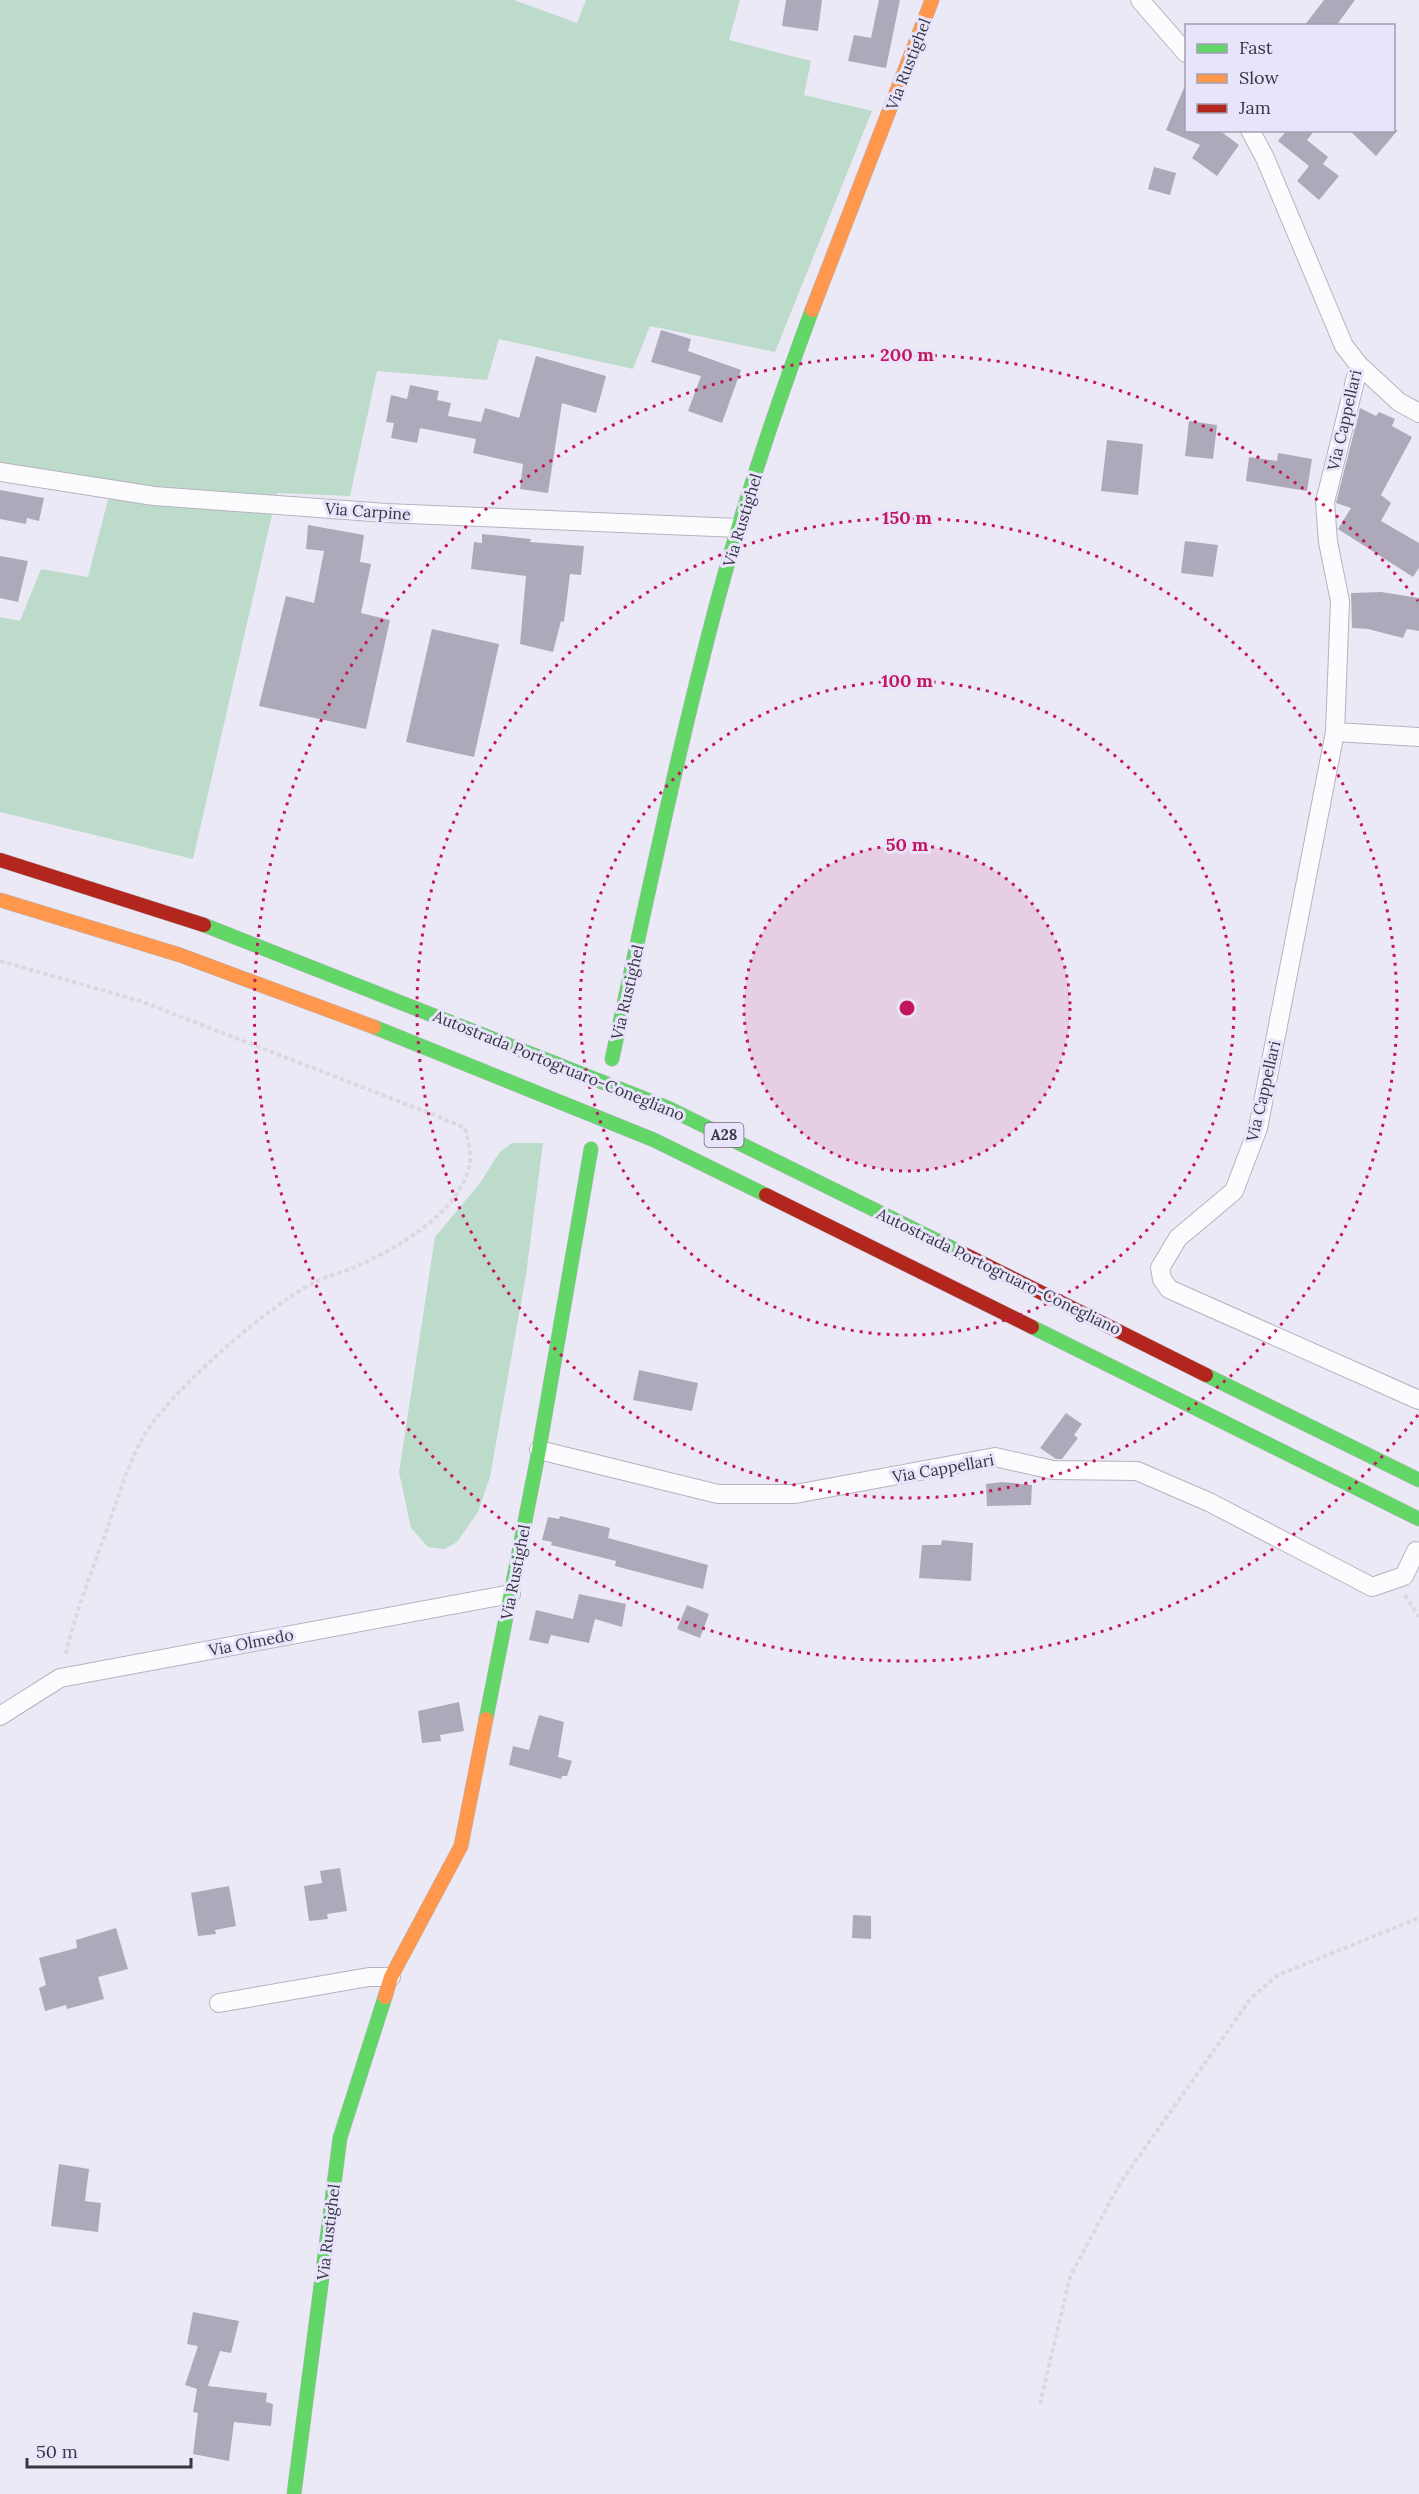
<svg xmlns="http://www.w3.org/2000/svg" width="1419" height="2494" font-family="Lora,serif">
  <rect width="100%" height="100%" fill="#ece9f6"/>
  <path fill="#bddbcb" d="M0,0H514L577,23L586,0H740L729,40L811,61L804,95L872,111L775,352L650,326L633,369L499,339L487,380L377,371L350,496L277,493L193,859L0,812V617L20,621L41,569L88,577L113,480L0,463Z
    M512,1143H543L526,1275L490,1477L478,1512L457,1542L445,1549L428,1547L411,1528L399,1472L435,1237L480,1183L499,1153Z"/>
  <path fill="#ada9ba" d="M786,0H822L818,31L782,26Z
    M879,0H900L886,68L848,61L854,35L871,38Z
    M1324,0H1355L1336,26H1304Z
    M1186,83V130H1219L1239,145L1217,176L1192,158L1200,145L1166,130Z
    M1287,130H1315L1307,140L1328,157L1323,164L1339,176L1319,200L1297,181L1309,166L1278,141Z
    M1349,130H1398L1376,156Z
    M1154,167L1176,173L1170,195L1148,189Z
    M661,330L691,339L688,351L741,370L722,423L688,411L701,376L651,362Z
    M536,356L606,376L596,413L562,403L548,493L520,489L523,464L473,453L476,439L420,428L417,443L391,438L394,423L386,422L391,395L407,399L410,385L439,391L437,400L451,403L448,416L481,422L485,408L519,418Z
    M1360,408L1376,416L1379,412L1395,419L1392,426L1412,437L1381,495L1391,503L1381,521L1419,543V568L1413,577L1338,529L1351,508L1336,503Z
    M1189,421L1217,425L1213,459L1185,456Z
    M1107,440L1143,444L1138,495L1101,491Z
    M1278,453L1312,459L1307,491L1246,481L1249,457L1277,461Z
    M0,490L44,498L39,521L27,518L26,524L0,519Z
    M308,525L364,535L360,562L371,564L361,613L390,620L366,729L259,706L286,596L314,603L324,551L306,549Z
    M482,534L531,539L530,542L584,546L581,575L570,574L564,622L561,621L553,652L520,644L526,576L471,569L474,542L482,543Z
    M1185,541L1218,545L1213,577L1181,573Z
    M0,556L28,561L18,602L0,598Z
    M1381,592L1419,598V631L1407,629L1403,638L1368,629L1352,628L1351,593Z
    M432,629L499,644L474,757L406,742Z
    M639,1370L698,1383L692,1411L633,1400Z
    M1066,1413L1082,1424L1074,1435L1078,1438L1062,1459H1056L1040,1448Z
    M1002,1482L1032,1485L1031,1505L987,1506L986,1484Z
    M560,1516L610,1528L608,1538L708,1565L703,1589L615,1566L616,1561L551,1545L552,1542L542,1540L548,1517L559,1519Z
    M942,1540L973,1543L971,1581L919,1578L922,1545H941Z
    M579,1594L626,1604L622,1627L595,1619L589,1643L551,1635L548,1644L529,1640L536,1610L573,1619Z
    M687,1605L709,1614L700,1638L677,1629Z
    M459,1702L464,1731L440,1735L441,1741L422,1743L418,1711Z
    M539,1715L564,1722L558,1757L572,1761L567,1776H562L561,1779L509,1765L513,1746L529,1750Z
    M340,1868L347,1911L327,1914L328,1919L309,1921L304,1886L322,1883L320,1871Z
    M229,1886L236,1926L215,1930L216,1934L198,1936L191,1893Z
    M853,1915L871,1916V1939L852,1938Z
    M116,1928L128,1969L98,1977L104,1999L67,2009L66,2005L45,2011L39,1988L46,1985L39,1958L77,1948L76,1940Z
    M59,2164L89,2169L85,2201L101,2203L98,2232L51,2226Z
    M193,2312L239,2321L231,2353L220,2351L208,2386L267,2393L266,2402L273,2404L271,2426L234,2422L229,2461L193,2454L198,2413L193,2412L197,2389L185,2385L198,2346L187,2344Z"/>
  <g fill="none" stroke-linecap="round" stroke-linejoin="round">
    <defs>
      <path id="street" d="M1140,0L1186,53
        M1250,130L1265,158L1344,346L1359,365L1325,502L1328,542L1340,601L1335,732L1258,1128L1234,1191L1178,1238L1160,1268L1162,1279L1169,1289L1419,1400
        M1359,365L1399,402L1419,413
        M0,472L154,496L386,513L738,528
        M1335,732L1419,737
        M539,1450L718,1494H795L995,1457L1053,1470L1137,1471L1209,1502L1372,1587L1404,1576L1416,1551
        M0,1716L60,1678L511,1594
        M219,2003L369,1977H391"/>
      <path id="fast" d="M204,925L668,1108L964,1254
        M374,1027L654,1140L766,1195
        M612,1059C646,904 678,748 719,595C745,499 777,404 812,310
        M1032,1327L1419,1519
        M1206,1375L1419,1480
        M486,1719L539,1450L591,1149
        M294,2494L340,2138L385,1997"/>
      <path id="slow" d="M812,310L932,0
        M0,900L180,955L374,1027
        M385,1997L391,1977L461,1846L486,1719"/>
      <path id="jam" d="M0,860L204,925
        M766,1195L1032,1327
        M964,1254L1206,1375"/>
    </defs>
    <use href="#street" stroke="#b5b3be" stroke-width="20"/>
    <use href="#fast" stroke="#b5b3be" stroke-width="15"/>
    <use href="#slow" stroke="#b5b3be" stroke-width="15"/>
    <use href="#jam" stroke="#b5b3be" stroke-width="15"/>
    <path stroke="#dad9dd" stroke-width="4" stroke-dasharray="4.5 3" stroke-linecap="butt" d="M0,961L140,1001L437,1116L465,1128C467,1138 472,1154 470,1164C459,1214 397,1248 355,1267C342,1273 326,1276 313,1283C264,1310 193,1373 158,1416C131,1448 120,1493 106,1532C91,1573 75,1614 65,1657
      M1405,1595L1419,1617
      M1040,2404L1070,2277L1120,2183L1251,1998L1278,1975L1419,1918"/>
    <use href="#street" stroke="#fcfcfe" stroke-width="18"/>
    <use href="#fast" stroke="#63d668" stroke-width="14"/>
    <use href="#slow" stroke="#ff974d" stroke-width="14"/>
    <use href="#jam" stroke="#b3261e" stroke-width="14"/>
  </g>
  <circle cx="907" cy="1008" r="163" fill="#c2185b" fill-opacity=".12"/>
  <g fill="none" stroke="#c2185b" stroke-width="3" stroke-dasharray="3 6">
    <circle cx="907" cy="1008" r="163"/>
    <circle cx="907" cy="1008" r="327"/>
    <circle cx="907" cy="1008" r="490"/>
    <path d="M1418 1415A653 653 0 1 1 1418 601"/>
  </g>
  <g text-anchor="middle" stroke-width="6" stroke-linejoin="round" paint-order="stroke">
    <rect fill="#e8e4fb" stroke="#6d6b79" stroke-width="1.5" x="704.5" y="1123" width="39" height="24" rx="4.5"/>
    <g font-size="15" font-weight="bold" fill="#383741">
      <text x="724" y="1140">A28</text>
    </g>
    <g font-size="16" fill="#383741" stroke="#e8e4fb">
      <text transform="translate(908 64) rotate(-69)" y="6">Via Rustighel</text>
      <text transform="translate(1344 420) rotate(-77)" y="6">Via Cappellari</text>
      <text transform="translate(368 511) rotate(4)" y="6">Via Carpine</text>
      <text transform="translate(742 520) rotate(-73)" y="6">Via Rustighel</text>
      <text transform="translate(627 992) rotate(-77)" y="6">Via Rustighel</text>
      <text transform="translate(559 1065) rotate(22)" y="6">Autostrada Portogruaro-Conegliano</text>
      <text transform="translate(1263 1091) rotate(-77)" y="6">Via Cappellari</text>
      <text transform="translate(999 1271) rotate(26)" y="6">Autostrada Portogruaro-Conegliano</text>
      <text transform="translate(943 1468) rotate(-10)" y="6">Via Cappellari</text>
      <text transform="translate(515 1572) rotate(-79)" y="6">Via Rustighel</text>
      <text transform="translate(251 1642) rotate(-11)" y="6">Via Olmedo</text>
      <text transform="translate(328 2232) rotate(-83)" y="6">Via Rustighel</text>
    </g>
  </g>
  <circle cx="907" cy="1008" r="9" fill="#c2185b" stroke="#e8e4fb" stroke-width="3"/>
  <g font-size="18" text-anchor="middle" font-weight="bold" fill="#c2185b" stroke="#e8e4fb" stroke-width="6" stroke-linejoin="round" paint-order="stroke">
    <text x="907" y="361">200 m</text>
    <text x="907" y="524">150 m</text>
    <text x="907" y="687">100 m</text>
    <text x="907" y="851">50 m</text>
  </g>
  <rect x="1185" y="24" width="210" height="108" fill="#e8e4fb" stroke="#a29fb1" stroke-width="1.5"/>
  <rect x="1197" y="44" width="30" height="9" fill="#63d668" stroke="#a29fb1" stroke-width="1.5"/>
  <text x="1239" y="54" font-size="18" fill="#383741">Fast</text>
  <rect x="1197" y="74" width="30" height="9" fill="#ff974d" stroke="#a29fb1" stroke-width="1.5"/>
  <text x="1239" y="84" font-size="18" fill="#383741">Slow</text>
  <rect x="1197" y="104" width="30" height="9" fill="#b3261e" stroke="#a29fb1" stroke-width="1.5"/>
  <text x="1239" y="114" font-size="18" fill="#383741">Jam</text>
  <path d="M27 2458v9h164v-9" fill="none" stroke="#383741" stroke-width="3"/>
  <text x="36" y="2458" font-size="18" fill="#383741" stroke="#e8e4fb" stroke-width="4.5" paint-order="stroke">50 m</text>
</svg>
